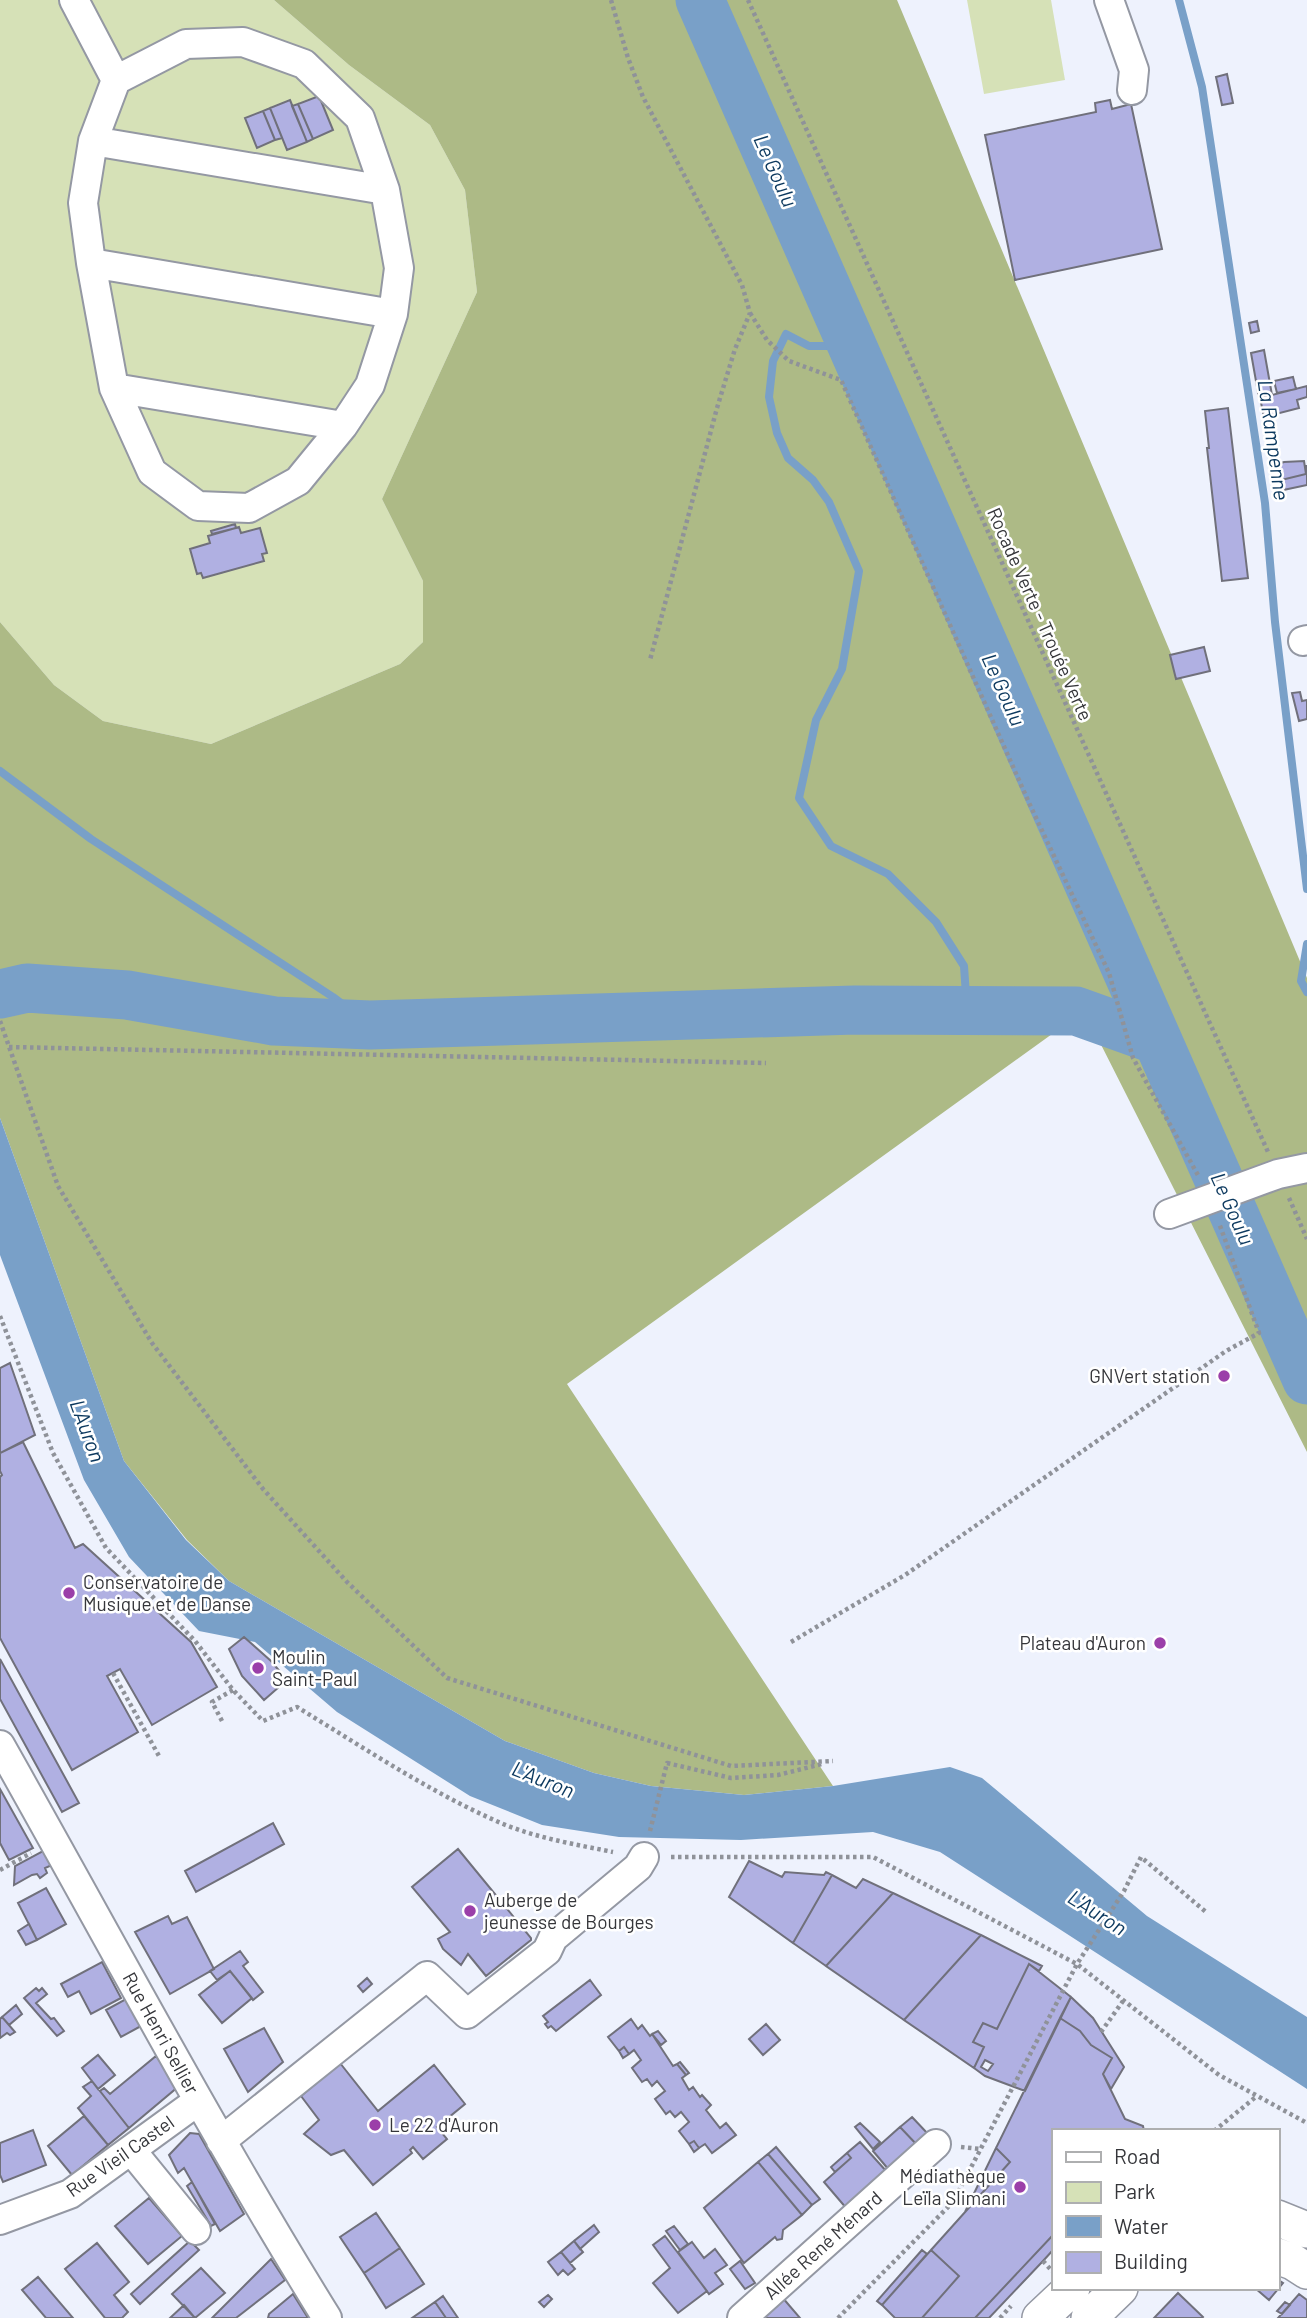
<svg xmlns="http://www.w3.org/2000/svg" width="1307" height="2318" font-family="Barlow,sans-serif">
  <rect width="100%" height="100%" fill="#eef2fd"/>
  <path fill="#d6e1b7" d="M0,0H274L349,65L430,125L465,190L477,292L382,499L423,581V642L400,664L211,744L103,721L54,685L0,622Z
    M967,0H1051L1065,80L984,94Z"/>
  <path fill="#adba86" d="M274,0H897L1307,978V1452L1084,1011L567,1384L833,1786L744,1795L651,1786L594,1773L505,1741L229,1581L187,1540L124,1461L0,1118V622L54,685L103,721L211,744L400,664L423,642V581L382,499L477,292L465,190L430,125L349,65Z"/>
  <path fill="#79a0c8" d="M0,1118L124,1461L186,1540L229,1581L505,1741L594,1773L651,1786L744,1795L833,1786L950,1767L982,1778L1147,1916L1307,2017V2089L940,1852L873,1832L741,1840L619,1837L542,1825L470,1796L337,1712L255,1642L199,1631L129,1557L84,1480L0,1255Z"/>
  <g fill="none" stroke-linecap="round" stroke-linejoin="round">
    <path stroke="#79a0c8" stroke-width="8" d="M1179,0L1202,87L1265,503L1275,622L1307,889
      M852,346H809L786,334L773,361L769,397L777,433L788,458L813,480L829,502L859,571L842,669L816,720L799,798L831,846L888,874L936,922L964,966L967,1010
      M0,771L91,839L333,997L370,1025
      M1307,944L1301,981L1307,992"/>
    <path stroke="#79a0c8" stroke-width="49" d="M700,0L1307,1380
      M0,994L27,988L127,995L274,1021L370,1025L855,1010L1076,1011L1157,1040"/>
  </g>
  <path fill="#b0b0e2" stroke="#70707b" stroke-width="2" fill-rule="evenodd" d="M1227,74L1233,103L1222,105L1216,77Z
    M319,96L333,130L313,139L298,104Z
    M290,100L307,142L287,150L270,108Z
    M1110,100L1112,109L1131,104L1162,249L1015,280L985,135L1096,112L1095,103Z
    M298,104L313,139L307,142L292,106Z
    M270,108L282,138L275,140L263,111Z
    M263,111L275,140L257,148L245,118Z
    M1257,321L1259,331L1251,333L1249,323Z
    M1264,350L1272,395L1259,398L1251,353Z
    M1293,377L1296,389L1277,393L1274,381Z
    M1307,386V397L1297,400L1299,408L1264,417L1260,398Z
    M1228,408L1248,578L1222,581L1207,448H1209L1205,411Z
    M1304,461L1306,474L1273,482L1270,467L1284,462Z
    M1305,466H1307V485L1274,492L1273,482L1306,474Z
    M235,524L236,528L212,534L211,531Z
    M239,527L241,533L260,528L267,553L262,554L264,561L203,578L201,573L197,574L190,549L210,543L208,536Z
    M1204,647L1210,671L1176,679L1170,655Z
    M1300,692L1302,701L1307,700V719L1299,721L1292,693Z
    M10,1363L35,1435L0,1453V1368Z
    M23,1442L75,1548L83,1544L191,1642L217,1687L152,1725L120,1669L107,1676L138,1732L72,1770L0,1638V1477L2,1475L0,1471V1453Z
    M244,1637L271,1661L287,1680L264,1700L242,1676L229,1649Z
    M0,1659L79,1803L62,1812L0,1699Z
    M0,1789L33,1848L9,1860L0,1843Z
    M273,1823L284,1844L196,1892L185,1871Z
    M458,1849L531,1938V1940L486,1976L468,1954L461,1965L443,1949L438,1939L450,1932L412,1887Z
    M43,1851L52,1865L45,1868L47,1873L40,1878L37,1874L32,1875L14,1885L15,1866Z
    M749,1861L782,1877L785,1872L824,1875L826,1872L832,1875L793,1943L729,1897Z
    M832,1875L856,1888L863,1879L893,1893L826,1966L793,1943Z
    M46,1888L66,1924L37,1940L18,1903Z
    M893,1893L981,1935L904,2020L826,1966Z
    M168,1916L172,1924L187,1917L214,1969L170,1994L135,1932Z
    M29,1924L37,1940L26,1945L18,1931Z
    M981,1935L1042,1966L1039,1971L1029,1964L997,2029L983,2023L973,2042L984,2047L974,2068L904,2020Z
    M240,1951L248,1962L243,1966L263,1992L253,2000L230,1971L217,1980L210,1971Z
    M102,1962L121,1998L91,2014L79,1991L68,1997L61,1984Z
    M1029,1964L1071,1997L1025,2091L985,2076L974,2068L984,2047L973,2042L983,2023L997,2029ZM985,2060L993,2064L988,2071L981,2067Z
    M230,1971L252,1998L222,2023L199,1995Z
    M367,1978L372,1984L363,1992L358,1986Z
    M590,1980L601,1995L556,2031L551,2026L548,2028L545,2024L548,2022L543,2016Z
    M36,1988L39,1991L42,1988L47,1994L36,2003L51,2019L54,2018L64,2031L57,2036L24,1998Z
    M1071,1997L1093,2018L1124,2067L1111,2089L1103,2074L1112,2058L1091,2045L1080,2031L1060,2018Z
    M126,1999L141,2026L121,2037L106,2010Z
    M16,2005L22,2014L9,2025L2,2017Z
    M2,2017L15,2032L10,2035L7,2033L0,2038V2019Z
    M1060,2018L1080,2031L1091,2045L1112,2058L1103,2074L1125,2119L1143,2126L1144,2131H1053V2235L975,2318H922L959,2276L931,2250L1010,2162L996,2148Z
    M631,2019L638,2029L642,2025L650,2036L652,2034L673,2066L677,2064L686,2075L682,2078L689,2090L693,2087L700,2097L702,2095L711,2105L706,2110L720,2128L726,2123L736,2135L712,2153L705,2144L699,2148L694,2141L689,2144L679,2131L689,2122L681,2112L675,2117L670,2111L666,2114L655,2099L665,2091L657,2081L652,2086L647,2079L642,2082L632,2068L641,2060L634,2050L629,2054L624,2047L619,2051L608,2037Z
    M766,2024L780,2040L763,2055L749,2039Z
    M264,2028L283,2062L248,2092L224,2049Z
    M658,2031L666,2041L661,2045L652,2034Z
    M624,2047L629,2054L623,2058L619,2051Z
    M98,2055L115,2075L98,2089L82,2068Z
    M156,2056L179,2086L129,2128L100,2091L104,2088L110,2094Z
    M680,2062L689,2073L686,2075L677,2064Z
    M340,2063L378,2111L434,2065L465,2104L437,2127L447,2139L423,2159L413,2147L410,2150L412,2153L373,2185L344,2150L331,2155L304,2134L319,2120L301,2096Z
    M92,2081L129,2128L108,2145L78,2108L91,2096L83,2087Z
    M84,2116L108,2145L72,2175L48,2146Z
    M912,2117L929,2135L918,2146L900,2127Z
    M860,2123L880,2142L873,2149L855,2127Z
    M900,2127L918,2146L889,2170L873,2151Z
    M33,2130L46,2165L3,2182L0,2175V2143Z
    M190,2133L199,2134L244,2214L220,2231L184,2168L178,2173L169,2155Z
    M694,2141L699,2148L694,2152L689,2144Z
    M860,2142L887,2172L847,2209L824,2182L851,2158L847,2153Z
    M776,2147L820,2199L812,2205L768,2154Z
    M996,2148L1010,2162L965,2212Z
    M847,2153L851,2158L835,2172L831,2167Z
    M768,2154L812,2205L802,2215L758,2162Z
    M758,2162L802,2215L783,2230L782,2239L777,2240L775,2237L744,2263L704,2208Z
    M192,2182L215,2224L211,2226L187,2186Z
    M149,2198L182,2236L148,2264L115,2226Z
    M376,2213L400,2248L364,2273L340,2237Z
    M594,2225L599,2232L580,2249L574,2241Z
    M674,2226L688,2244L680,2250L666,2231Z
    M1053,2235V2250L1043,2261L989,2318H975Z
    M665,2236L707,2291L678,2313L653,2283L670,2268L653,2245Z
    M190,2241L199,2250L140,2304L131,2294Z
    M574,2241L583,2252L570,2263L561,2252Z
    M692,2242L704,2258L715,2249L727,2265L715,2273L723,2284L709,2294L678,2252Z
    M97,2243L129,2282L114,2295L128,2312L122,2318H105L65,2269Z
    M400,2248L424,2284L386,2308L364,2273Z
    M922,2250L927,2254L882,2305L877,2301Z
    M931,2250L959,2276L922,2318H895L882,2305Z
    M561,2252L575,2269L568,2275L563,2270L558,2275L548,2262Z
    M271,2259L285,2280L236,2318H212Z
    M740,2261L755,2283L745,2289L730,2269Z
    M201,2268L225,2293L195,2318L172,2294Z
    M38,2277L73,2318H46L22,2290Z
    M1277,2279L1283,2283L1269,2300L1255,2288H1277Z
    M1178,2293L1203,2317L1202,2318H1154Z
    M293,2294L308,2318H268L269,2314Z
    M1299,2294L1307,2300V2318H1278Z
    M548,2295L552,2299L544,2307L539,2302Z
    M443,2296L458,2318H446L435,2302Z
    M782,2297L800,2318H758Z
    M435,2302L446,2318H412Z
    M1285,2302L1290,2305L1282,2314L1277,2311Z
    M184,2305L195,2318H170Z"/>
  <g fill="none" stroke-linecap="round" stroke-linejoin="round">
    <defs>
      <path id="minor" d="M74,0L116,80
        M1109,0L1134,70L1132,90
        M243,42L304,64L360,118L385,190L399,268L393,314L370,385L343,426L298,481L249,508L198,506L152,472L114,388L91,263L83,203L93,141L116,80L186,44Z
        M93,141L385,190
        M91,263L393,314
        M114,388L343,426
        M1303,641L1307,640
        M1169,1214L1278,1174L1307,1168
        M0,1745C108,1936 211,2131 327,2318
        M221,2141L427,1976L467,2014L547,1951L553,1938L638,1867L644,1857
        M131,2150L196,2230
        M0,2220L70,2194L198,2101
        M742,2318L936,2144"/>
      <path id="major" d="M1277,2218L1307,2230
        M1277,2256L1293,2262L1307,2271
        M1040,2318L1072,2288
        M1089,2318L1120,2288"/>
    </defs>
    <use href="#minor" stroke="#9498a3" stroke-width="32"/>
    <use href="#major" stroke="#9498a3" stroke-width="38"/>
    <path stroke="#8f9299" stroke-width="4.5" stroke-dasharray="3.5 3.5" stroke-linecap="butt" d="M611,0L628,58L643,97L742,285L750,313L735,349L717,408L650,660
      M748,0L1268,1152
      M750,313L767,340L789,361L841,380L1030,805L1109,973L1133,1058L1199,1177
      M0,1021L58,1186L152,1343L263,1489L347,1582L447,1678L731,1766L833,1761
      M9,1047L766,1063
      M1289,1198L1307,1239
      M0,1316L53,1453L106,1548L195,1641L233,1690L263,1721L297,1707C361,1746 425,1789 494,1820C531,1837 573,1844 613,1852
      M791,1642L905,1575L1226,1351L1259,1333L1219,1223
      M113,1673L159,1756
      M222,1721L212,1702L233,1690
      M650,1831L667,1763L731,1778L778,1775L822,1764
      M671,1857H873L1077,1964L1219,2075L1307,2123
      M0,1870L31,1853
      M1101,2032L1123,2001
      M1214,2131L1257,2096
      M961,2147L980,2149
      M838,2318L953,2202L1077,1964L1124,1891L1141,1857L1206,1912
      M1000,2318L1011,2306"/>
    <use href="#minor" stroke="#fff" stroke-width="28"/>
    <use href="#major" stroke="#fff" stroke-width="35"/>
    <path stroke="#8f9299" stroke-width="4.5" stroke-dasharray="3.5 3.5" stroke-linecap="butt" d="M1043,2261L1053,2272"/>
  </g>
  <g fill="#9b3fa9" stroke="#fff" stroke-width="2.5">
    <circle cx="1224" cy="1376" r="7"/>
    <circle cx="69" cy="1593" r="7"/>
    <circle cx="1160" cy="1643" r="7"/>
    <circle cx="258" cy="1668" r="7"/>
    <circle cx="470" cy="1911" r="7"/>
    <circle cx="375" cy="2125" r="7"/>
    <circle cx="1020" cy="2187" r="7"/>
  </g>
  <g text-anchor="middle" stroke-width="5" stroke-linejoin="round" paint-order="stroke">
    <g font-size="19" fill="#35363a" stroke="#fff">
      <text transform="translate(1040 614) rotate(66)" y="7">Rocade Verte - Trouée Verte</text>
      <text transform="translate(161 2033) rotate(61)" y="7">Rue Henri Sellier</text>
      <text transform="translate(120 2156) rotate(-35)" y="7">Rue Vieil Castel</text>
      <text transform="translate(823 2245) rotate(-42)" y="7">Allée René Ménard</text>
    </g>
    <g font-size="19" fill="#35363a" stroke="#fff" text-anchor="start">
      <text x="1210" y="1383" text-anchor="end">GNVert station</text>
      <text x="83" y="1589">Conservatoire de<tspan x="83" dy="22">Musique et de Danse</tspan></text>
      <text x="1146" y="1650" text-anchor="end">Plateau d'Auron</text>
      <text x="272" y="1664">Moulin<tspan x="272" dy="22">Saint-Paul</tspan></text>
      <text x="484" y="1907">Auberge de<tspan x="484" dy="22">jeunesse de Bourges</tspan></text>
      <text x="389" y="2132">Le 22 d'Auron</text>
      <text x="1006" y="2183" text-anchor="end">Médiathèque<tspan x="1006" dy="22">Leïla Slimani</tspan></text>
    </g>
    <g font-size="21" font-style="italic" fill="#0b385e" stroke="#fff">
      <text transform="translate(775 171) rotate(66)" y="7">Le Goulu</text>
      <text transform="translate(1273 440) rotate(82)" y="7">La Rampenne</text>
      <text transform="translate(1003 690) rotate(66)" y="7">Le Goulu</text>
      <text transform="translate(1232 1209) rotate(66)" y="7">Le Goulu</text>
      <text transform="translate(87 1431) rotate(70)" y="7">L'Auron</text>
      <text transform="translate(543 1780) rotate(22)" y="7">L'Auron</text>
      <text transform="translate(1097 1913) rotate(33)" y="7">L'Auron</text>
    </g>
  </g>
  <rect x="1052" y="2129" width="228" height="161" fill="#ffffff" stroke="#aeafb0" stroke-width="2"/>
  <rect x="1066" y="2152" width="35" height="10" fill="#ffffff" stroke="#aeafb0" stroke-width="2"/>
  <text x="1114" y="2164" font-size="21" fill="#35363a">Road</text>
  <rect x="1066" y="2182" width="35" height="21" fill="#d6e1b7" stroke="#aeafb0" stroke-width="2"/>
  <text x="1114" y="2199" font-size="21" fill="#35363a">Park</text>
  <rect x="1066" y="2216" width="35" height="21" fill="#79a0c8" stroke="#aeafb0" stroke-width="2"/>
  <text x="1114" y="2234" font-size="21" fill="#35363a">Water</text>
  <rect x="1066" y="2252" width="35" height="21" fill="#b0b0e2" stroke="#aeafb0" stroke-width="2"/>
  <text x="1114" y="2269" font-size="21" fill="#35363a">Building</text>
</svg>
